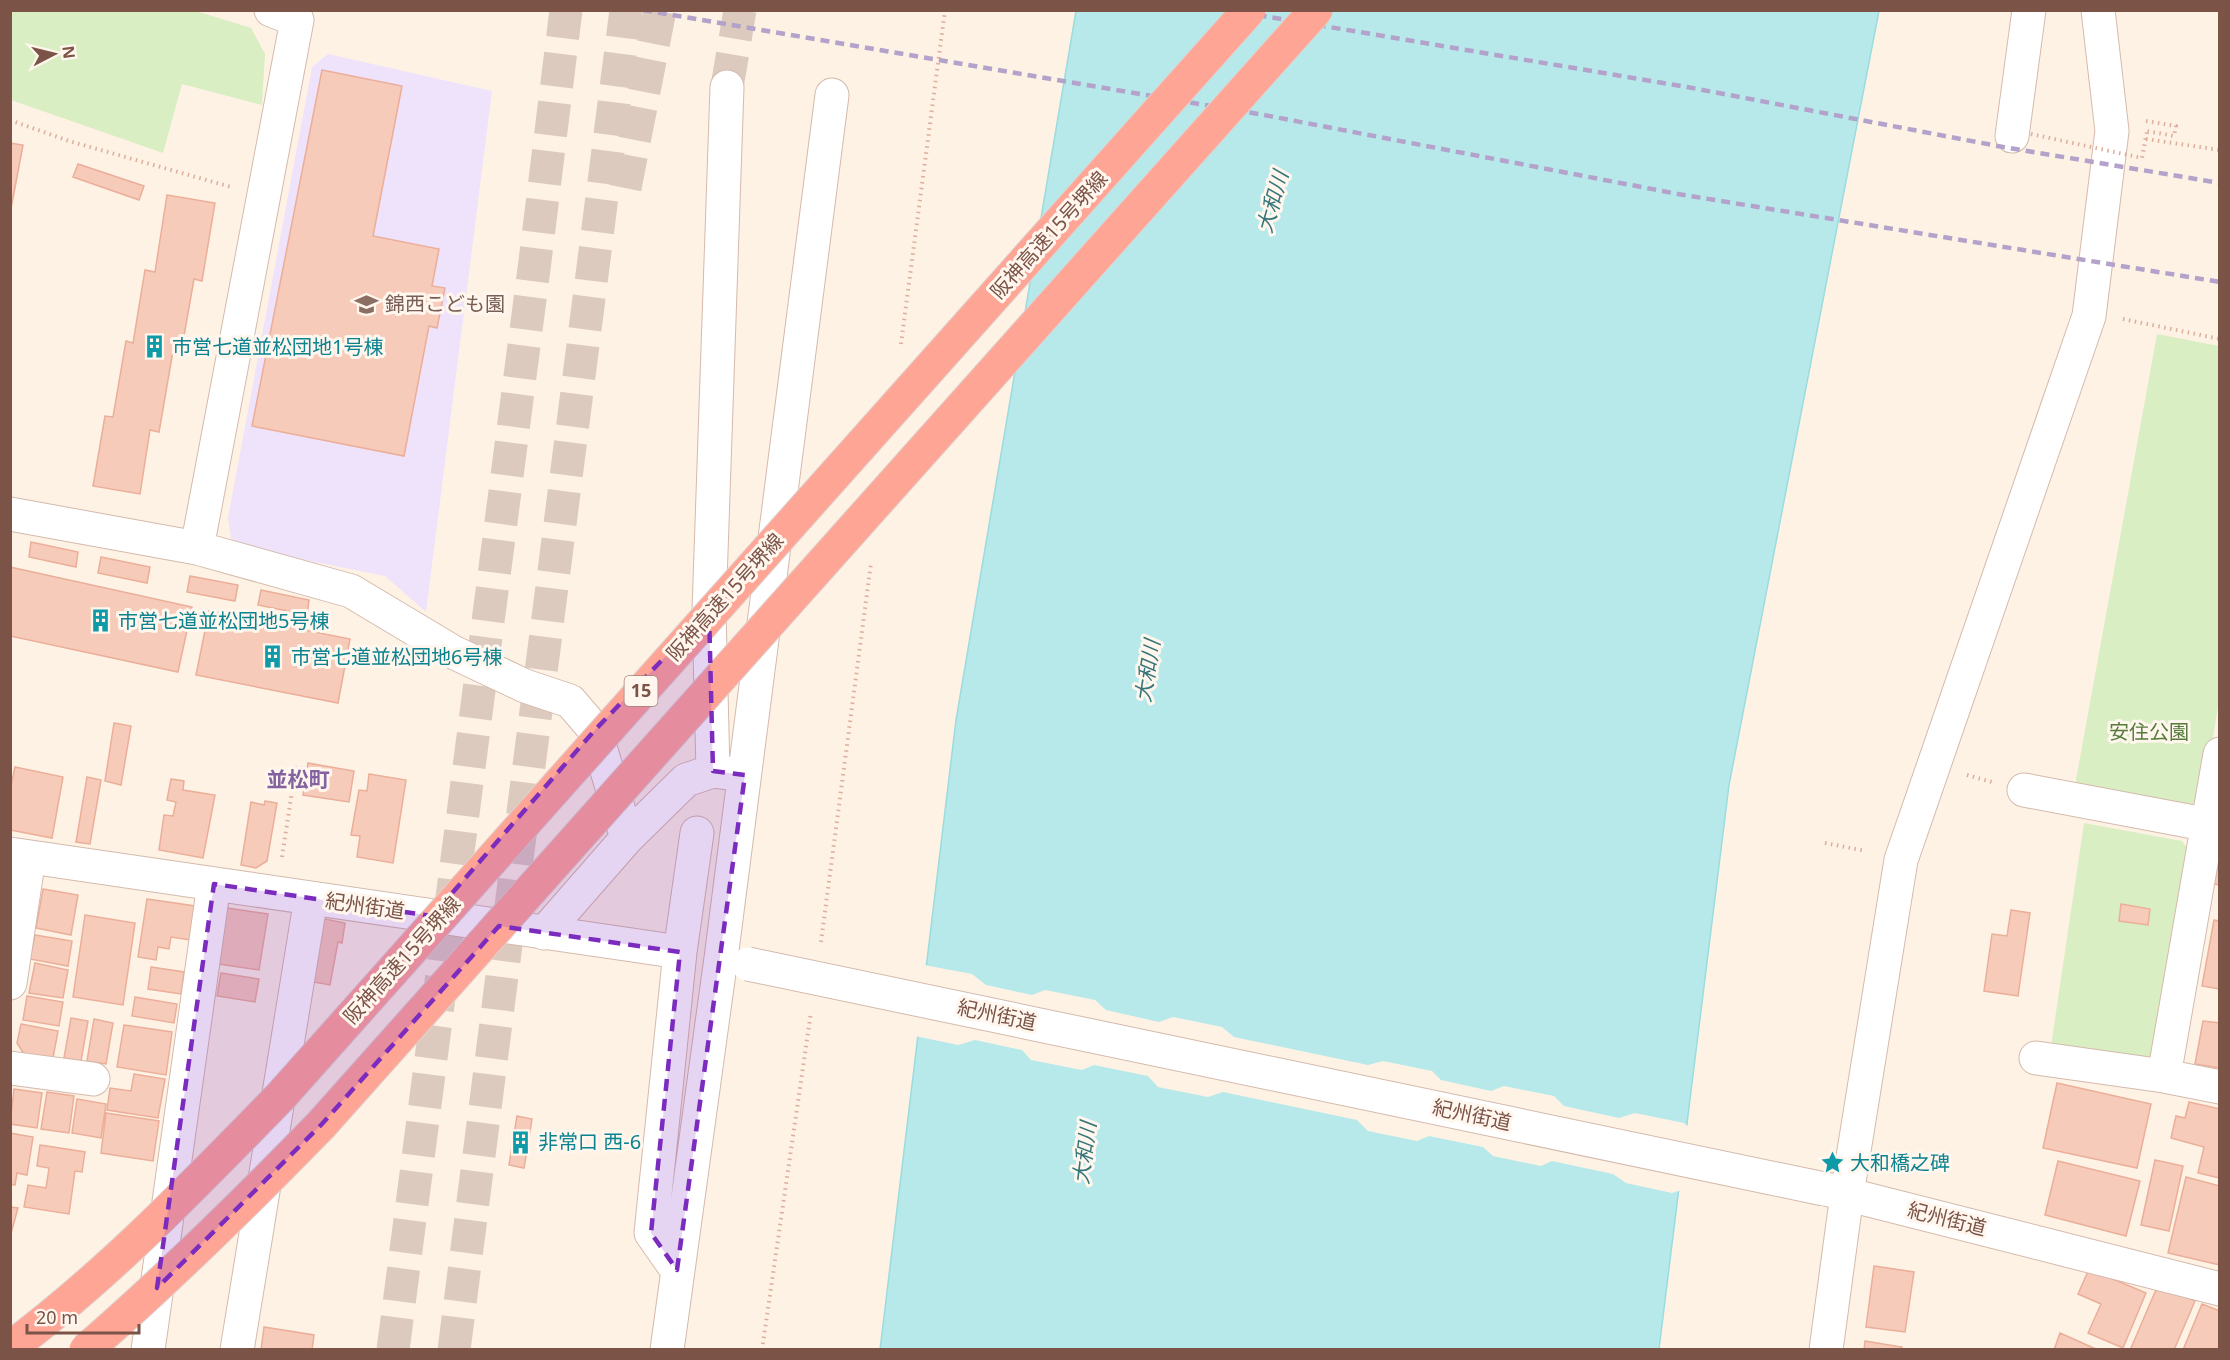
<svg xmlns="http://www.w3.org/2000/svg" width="2230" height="1360" font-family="'Noto Sans','Noto Sans JP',sans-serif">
  <rect width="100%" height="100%" fill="#fef2e5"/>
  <path fill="#efe2fb" d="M328,54L492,91L426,612L385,576L244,548L231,538L228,518L312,67Z"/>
  <path fill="#d9eec2" d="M10,11H196L251,28L265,54L262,105L182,84L163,153L11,100Z
    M2157,334L2219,346L2220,694L2204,794L2192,804L2075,785Z
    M2084,823L2182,841L2192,854L2159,1053L2146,1061L2051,1046Z"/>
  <path fill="#b7e9eb" stroke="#9cdbde" stroke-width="1.5" d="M1076,11H1879L1729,785L1659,1349L880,1350L956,720Z"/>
  <path fill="#fef2e5" d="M924,965L972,974L986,985L1032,995L1045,990L1095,1000L1106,1010L1159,1022L1173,1017L1222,1027L1234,1037L1368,1065L1383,1061L1432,1071L1441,1080L1491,1091L1504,1086L1554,1096L1564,1106L1619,1118L1635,1113L1684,1123L1690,1128L1682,1190L1672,1193L1626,1183L1613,1174L1552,1161L1541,1166L1493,1156L1483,1147L1429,1136L1417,1141L1368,1131L1357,1120L1223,1092L1208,1097L1158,1087L1148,1076L1094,1065L1082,1070L1031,1060L1022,1050L975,1040L958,1045L915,1036Z"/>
  <path fill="#f7cbba" stroke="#ebae98" stroke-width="1.5" d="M322,70L402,86L373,236L439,249L432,286L445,288L437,328L429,326L404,456L252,426Z
    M10,143L23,145L10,214Z
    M78,164L144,186L139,200L73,177Z
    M167,195L215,203L202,281L194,279L181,353L173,351L159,432L150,430L140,494L93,486L105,416L113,417L126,341L133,343L145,270L155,272Z
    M31,542L78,552L76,567L29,557Z
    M101,557L150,567L147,583L98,573Z
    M10,567L192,607L178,672L10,636Z
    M190,576L238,585L235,601L187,592Z
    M261,590L309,600L307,615L258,605Z
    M209,611L350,639L338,703L196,675Z
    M114,723L131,726L121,785L105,781Z
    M308,763L354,771L349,802L303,795Z
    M15,767L63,777L52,838L10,830V790Z
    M369,774L406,780L393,863L357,857L360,836L351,835L359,790L367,791Z
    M87,777L101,780L90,844L76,842Z
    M171,779L184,781L183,790L215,795L203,858L159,850L164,815L173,816L176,802L167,800Z
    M265,801L277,803L267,861L256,868L241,865L251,802L264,805Z
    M2220,854V885L2214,884Z
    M43,889L78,895L71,935L36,928Z
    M147,899L195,906L190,940L171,937L169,949L158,947L156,960L138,957Z
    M2121,904L2150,909L2148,925L2119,921Z
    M227,908L268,914L259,970L219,964Z
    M2011,910L2030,913L2018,996L1984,991L1992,934L2007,936Z
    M2220,913V989L2202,986L2214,920L2218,921Z
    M85,915L135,923L123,1005L73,997Z
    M320,918L345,923L342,943L338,942L330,985L308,981Z
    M35,935L72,941L68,966L30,959Z
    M35,963L68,970L63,998L29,993Z
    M151,967L184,972L181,994L148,989Z
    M221,973L259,979L255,1002L217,996Z
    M27,996L63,1002L59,1026L23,1020Z
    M135,997L177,1004L174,1023L132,1016Z
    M71,1018L88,1021L81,1061L64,1058Z
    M94,1019L113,1023L106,1064L87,1061Z
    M2203,1021L2220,1023V1068L2195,1064Z
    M21,1024L58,1031L53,1058L24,1054L17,1043Z
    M124,1025L172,1032L166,1075L117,1067Z
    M134,1074L165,1079L158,1118L107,1110L110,1088L131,1091Z
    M2057,1083L2151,1104L2137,1168L2043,1148Z
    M14,1089L42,1093L37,1128L10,1124Z
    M47,1092L74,1096L69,1133L41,1129Z
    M77,1099L106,1104L101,1138L72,1133Z
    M2189,1102L2220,1109V1178L2198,1173L2204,1147L2171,1138L2176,1116L2185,1118Z
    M106,1113L159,1121L153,1161L101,1153Z
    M517,1116L532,1119L524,1168L509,1165Z
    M10,1133L33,1137L27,1175L17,1173L15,1185L10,1184Z
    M40,1145L85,1152L82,1172L75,1171L69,1214L24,1207L28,1185L46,1188L49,1168L37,1166Z
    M2155,1160L2183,1166L2169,1231L2141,1225Z
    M2058,1161L2140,1181L2126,1236L2045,1215Z
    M2186,1177L2220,1186V1265L2168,1253Z
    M10,1207L18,1208L10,1237Z
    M1874,1266L1914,1272L1905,1332L1866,1327Z
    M2089,1269L2146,1293L2123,1348L2088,1333L2101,1304L2078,1294Z
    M2158,1285L2195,1301L2174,1350H2136L2131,1348Z
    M2202,1304L2220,1311V1350H2183Z
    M264,1327L314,1335L312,1350H261Z
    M2060,1333L2098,1350H2054Z
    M1865,1341L1902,1347L1901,1350H1864Z"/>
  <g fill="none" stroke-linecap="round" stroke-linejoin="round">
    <path stroke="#ddcabe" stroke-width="33" stroke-dasharray="33 16" stroke-linecap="butt" d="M727,87L740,10"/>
    <path stroke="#ddcabe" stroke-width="33" stroke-dasharray="33 16" stroke-linecap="butt" d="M625,188L660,10
      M393,1350L534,269L566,10
      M454,1350L626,10"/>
    <defs>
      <path id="minor" d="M2012,136L2029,10
        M10,514L197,548L351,591L453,652L525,686L570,701L595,730L627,838
        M197,548L297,20L271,10
        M2220,754L2164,1076L2220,1087
        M713,771L709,611L727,87
        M2024,790L2220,827
        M10,854L680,952L651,1233L677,1270
        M544,933L627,838L686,780L713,771L735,774
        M680,952L697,833
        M10,983L29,857
        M2036,1058L2164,1076
        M10,1068L93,1079
        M1826,1189L2220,1289
        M148,1350L214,884
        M237,1350L311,898
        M667,1350L721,958L832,95
        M1826,1350L1847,1194L1901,860L2089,316L2112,131L2098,10"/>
    </defs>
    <use href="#minor" stroke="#d4baac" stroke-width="35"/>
    <path stroke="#dcae9c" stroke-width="4" stroke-dasharray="1.5 4.5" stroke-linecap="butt" d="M10,120L69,141L231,187
      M2146,121L2176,126L2174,136L2147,131
      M2146,139L2220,150
      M2123,319L2220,339
      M901,344L945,10
      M1967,775L1992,782
      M1825,843L1866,851
      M282,857L296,765
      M821,942L871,563
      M762,1350L811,1012"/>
    <use href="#minor" stroke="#fff" stroke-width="33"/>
    <path stroke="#b3a2ca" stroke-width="4.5" stroke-dasharray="9 6" stroke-linecap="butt" d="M643,10L1264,115L1678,194L2220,282
      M1228,10L1687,87L2003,147L2220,183"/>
    <defs>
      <path id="minor-bridge" d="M748,964L1824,1189"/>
      <path id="highway-bridge" d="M10,1348C109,1274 195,1184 281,1096L1249,10
        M86,1350C168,1279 245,1203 321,1125L1316,10"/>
    </defs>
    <use href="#minor-bridge" stroke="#d4baac" stroke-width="35" stroke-linecap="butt"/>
    <use href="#highway-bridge" stroke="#ddd2cf" stroke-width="35" stroke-linecap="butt"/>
    <path stroke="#dcae9c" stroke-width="4" stroke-dasharray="1.5 4.5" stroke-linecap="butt" d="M2031,134L2142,158L2147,131"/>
    <use href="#minor-bridge" stroke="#fff" stroke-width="33"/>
    <use href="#highway-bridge" stroke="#ffa596" stroke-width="33"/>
  </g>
  <path fill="#7b2cbf" fill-opacity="0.2" stroke="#7b2cbf" stroke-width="4.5" stroke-dasharray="12 8" stroke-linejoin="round" d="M709,611L713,771L745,775L677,1270L651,1233L680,952L499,926L321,1125L157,1288L214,884L432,916L595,730Z"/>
  <defs>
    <symbol id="school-bare" viewBox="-9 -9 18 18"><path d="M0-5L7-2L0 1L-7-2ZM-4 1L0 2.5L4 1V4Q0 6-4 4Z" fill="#8d6e63" stroke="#fff6ee" stroke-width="2.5" paint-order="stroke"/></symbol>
    <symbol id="building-bare" viewBox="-9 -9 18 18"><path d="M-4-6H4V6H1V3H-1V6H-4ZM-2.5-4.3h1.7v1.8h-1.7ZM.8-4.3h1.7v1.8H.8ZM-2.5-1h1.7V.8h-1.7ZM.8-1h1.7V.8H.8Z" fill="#0f9aa8" stroke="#fff6ee" stroke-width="2.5" paint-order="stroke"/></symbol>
    <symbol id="sight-bare" viewBox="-9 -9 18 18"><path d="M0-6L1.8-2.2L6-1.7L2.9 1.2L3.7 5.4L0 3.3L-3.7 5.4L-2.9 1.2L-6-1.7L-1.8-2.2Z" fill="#0f9aa8" stroke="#fff6ee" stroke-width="2.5" paint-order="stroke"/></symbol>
  </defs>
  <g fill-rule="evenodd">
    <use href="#school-bare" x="350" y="288" width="33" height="33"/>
    <use href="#building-bare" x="138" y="330" width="33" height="33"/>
    <use href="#building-bare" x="84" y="604" width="33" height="33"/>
    <use href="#building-bare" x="256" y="640" width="33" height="33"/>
    <use href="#building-bare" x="504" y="1126" width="33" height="33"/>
    <use href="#sight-bare" x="1816" y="1146" width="33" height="33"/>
  </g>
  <g text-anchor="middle" stroke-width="6" stroke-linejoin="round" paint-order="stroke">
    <rect fill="#fff6ee" stroke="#a38479" stroke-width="1.5" x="624.5" y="676" width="33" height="30" rx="4.5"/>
    <g font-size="18" font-weight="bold" fill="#7b5347">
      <text x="641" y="697">15</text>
    </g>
    <g font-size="20" fill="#7b5347" stroke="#fff6ee">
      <text transform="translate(1049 235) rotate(-48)" y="7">阪神高速15号堺線</text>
      <text transform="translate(725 597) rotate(-48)" y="7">阪神高速15号堺線</text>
      <text transform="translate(365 906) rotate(8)" y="7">紀州街道</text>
      <text transform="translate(402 960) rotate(-48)" y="7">阪神高速15号堺線</text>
      <text transform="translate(997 1015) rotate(12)" y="7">紀州街道</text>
      <text transform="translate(1472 1115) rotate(12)" y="7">紀州街道</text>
      <text transform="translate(1947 1219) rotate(14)" y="7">紀州街道</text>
    </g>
    <g font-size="20" fill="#785e54" stroke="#fff6ee" text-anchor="start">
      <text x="385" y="311">錦西こども園</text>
    </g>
    <g font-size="20" fill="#0d838f" stroke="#fff6ee" text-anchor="start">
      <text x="172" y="354">市営七道並松団地1号棟</text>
      <text x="118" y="628">市営七道並松団地5号棟</text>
      <text x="291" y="664">市営七道並松団地6号棟</text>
      <text x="538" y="1149">非常口 西-6</text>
      <text x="1850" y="1170">大和橋之碑</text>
    </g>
    <g font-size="20" fill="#567b3b" stroke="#fff6ee">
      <text x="2149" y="739">安住公園</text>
    </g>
    <g font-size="21" font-style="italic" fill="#36767a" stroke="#fff6ee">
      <text transform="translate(1273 202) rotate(-74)" y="7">大和川</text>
      <text transform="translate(1148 671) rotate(-81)" y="7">大和川</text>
      <text transform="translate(1085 1153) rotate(-83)" y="7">大和川</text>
    </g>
    <g font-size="21" font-weight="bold" fill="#83629f" stroke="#fff6ee">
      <text x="298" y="787">並松町</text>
    </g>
  </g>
  <rect width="2230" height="1360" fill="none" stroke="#7b5347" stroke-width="24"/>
  <g transform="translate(54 54) rotate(83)" stroke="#fff6ee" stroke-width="4.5" paint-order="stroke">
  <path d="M0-4.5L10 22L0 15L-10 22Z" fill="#7b5347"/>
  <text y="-9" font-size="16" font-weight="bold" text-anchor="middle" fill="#7b5347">N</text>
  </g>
  <path d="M27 1324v9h112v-9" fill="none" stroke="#7b5347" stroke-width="3"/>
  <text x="36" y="1324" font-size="18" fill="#7b5347" stroke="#fff6ee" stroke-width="4.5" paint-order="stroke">20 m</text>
</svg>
